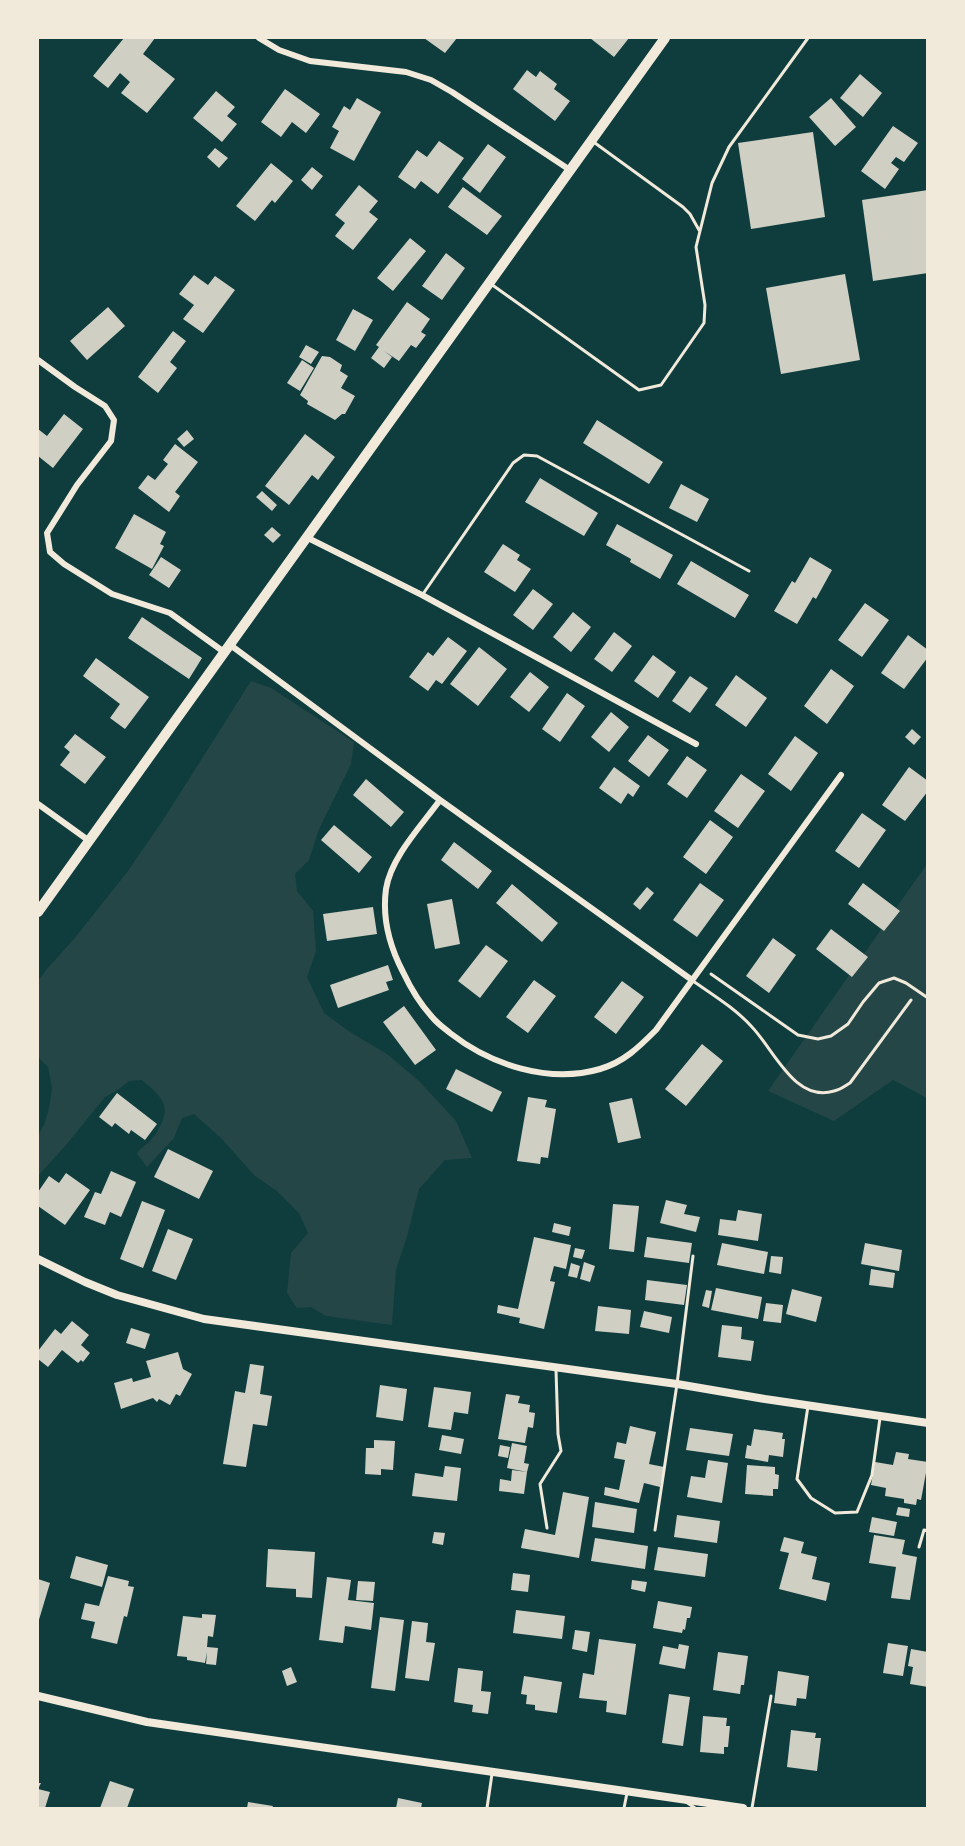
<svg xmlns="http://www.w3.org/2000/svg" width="965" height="1846" font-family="'Exo 2',sans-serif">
  <rect width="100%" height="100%" fill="#0f3d3e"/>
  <path fill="#244646" d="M251,681L271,688L354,742L351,764L319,829L309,860L295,874L297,891L313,911L316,951L307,977L324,1013L350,1032L387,1054L419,1081L456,1121L472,1158L445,1160L419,1189L407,1236L396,1270L392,1325L326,1316L311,1307L297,1308L287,1293L291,1253L308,1233L299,1213L277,1191L255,1176L221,1138L194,1114L182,1118L174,1138L147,1167L137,1154C141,1146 146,1146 151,1140C154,1137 157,1132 159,1128C173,1104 159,1095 142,1080L129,1081L119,1089L105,1097L66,1145L38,1176V1135L44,1125L49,1109L52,1088L48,1067L38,1057V981L46,970L74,939L128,871L165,817Z
    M927,864V1098L893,1080L834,1121L768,1091Z"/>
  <path fill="#cfcfc3" d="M124,38H155L143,54L175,79L147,113L121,93L130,82L120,73L108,88L93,76Z
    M424,38H457L445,53Z
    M590,38H629L614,57Z
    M527,70L536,77L540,71L557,84L554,89L570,101L555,121L513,89Z
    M860,74L882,93L863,117L840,98Z
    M285,89L320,114L306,133L292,122L281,137L261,122Z
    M216,91L235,107L227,116L237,124L222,142L193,118Z
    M357,98L381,112L354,161L330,148L339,131L332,127L344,106L350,110Z
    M831,98L856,127L835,146L809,117Z
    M893,126L918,143L904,162L896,157L891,163L899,169L885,189L861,171Z
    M813,132L825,217L751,229L738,143Z
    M439,141L464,158L438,194L421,181L415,189L398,177L417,150L427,157Z
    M488,144L506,157L480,193L462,179Z
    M215,148L228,158L219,168L207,157Z
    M271,163L293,181L275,203L272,200L255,221L236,206Z
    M312,167L323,176L312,190L301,180Z
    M359,185L378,201L369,212L378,219L353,250L335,236L345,223L335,215Z
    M463,187L502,216L487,235L448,207Z
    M928,190V273L873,281L862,200Z
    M410,238L426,251L393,291L377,278Z
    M446,253L465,268L442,300L422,286Z
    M845,274L860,360L781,374L766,288Z
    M194,275L208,285L215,276L235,290L203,333L183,319L194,305L179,294Z
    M407,302L430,319L421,332L426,335L416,348L411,345L399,361L384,351L392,357L384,368L371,358L379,347L376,345Z
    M108,307L125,326L87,360L70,341Z
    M353,309L373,320L355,351L336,340Z
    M173,331L186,341L170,362L177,368L158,393L138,377Z
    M306,345L319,352L311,364L299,357Z
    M322,356L330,357L342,365L340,371L348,376L341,388L355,396L345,414H342L335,420L307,404L308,401L300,395Z
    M302,360L314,368L300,391L287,383Z
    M64,414L83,429L53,468L38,456V429L47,436Z
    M597,420L663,462L649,484L583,443Z
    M187,430L194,439L184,447L177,439Z
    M305,434L335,457L318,480L312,475L289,505L265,486Z
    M175,444L198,462L175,492L180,496L169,512L138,488L148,475L155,480L168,464L163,460Z
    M540,478L598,513L584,536L525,502Z
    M681,484L709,499L697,522L669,508Z
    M262,491L277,505L272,511L256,497Z
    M134,514L166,532L160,544L164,546L152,569L115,548Z
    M617,524L673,555L660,579L630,562L631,559L606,545Z
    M272,527L281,535L273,543L264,535Z
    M503,544L520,555L517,560L531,569L515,592L484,572Z
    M161,557L181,570L169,588L149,575Z
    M810,557L832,570L816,599L813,597L797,624L774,611L792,581L795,583Z
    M691,561L749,595L735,618L677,584Z
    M533,589L553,604L533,630L513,615Z
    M865,603L889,620L862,657L838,640Z
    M573,612L591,627L571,652L553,637Z
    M142,617L202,658L189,679L128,638Z
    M614,632L632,646L612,672L594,659Z
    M908,635L928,650V657L904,689L881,673Z
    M448,637L467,651L442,684L436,680L428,691L409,677L428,652L433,656Z
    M479,647L507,669L478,706L450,684Z
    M653,655L676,672L658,698L634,681Z
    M96,658L149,697L125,729L110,718L120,704L83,676Z
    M831,669L854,686L827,724L804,706Z
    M530,672L549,687L529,712L510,697Z
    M736,675L767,698L746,727L715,705Z
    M690,676L708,688L690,713L672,701Z
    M567,693L585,706L560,742L542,729Z
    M611,712L629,727L609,752L591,737Z
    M912,729L921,737L914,745L905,737Z
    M75,734L106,757L85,784L60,765L70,752L64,747Z
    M648,735L669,750L649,777L628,761Z
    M795,736L818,753L791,791L768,774Z
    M687,756L707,770L687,798L667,784Z
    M614,767L640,786L633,797L628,793L621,804L599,788Z
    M909,767L928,781V791L905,821L882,805Z
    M741,774L765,791L738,828L714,811Z
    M366,779L404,812L391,827L353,795Z
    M862,813L886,830L859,868L835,851Z
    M710,820L733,837L706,874L683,857Z
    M334,825L372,857L359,873L321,840Z
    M454,842L492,871L478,889L441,860Z
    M700,883L724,900L697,937L673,920Z
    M863,883L900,911L884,931L848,904Z
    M512,884L558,923L542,942L496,903Z
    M647,887L654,893L640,910L633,904Z
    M452,899L460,944L435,949L427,904Z
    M373,907L377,934L327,941L323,914Z
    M831,929L868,957L852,977L816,949Z
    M773,938L796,955L769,993L746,976Z
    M486,945L508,961L480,998L458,981Z
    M388,965L393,980L386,982L389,990L338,1008L330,985Z
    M534,980L556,996L528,1033L506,1017Z
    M622,981L644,997L616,1034L594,1017Z
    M404,1006L436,1050L415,1065L383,1022Z
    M702,1044L723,1061L686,1106L665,1089Z
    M456,1069L502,1092L492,1112L446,1089Z
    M117,1093L157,1124L145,1140L131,1130L129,1134L115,1123L112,1127L99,1117Z
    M528,1097L547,1100L545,1107L556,1109L548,1158L541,1157L540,1164L517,1161Z
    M632,1098L641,1138L618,1143L609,1103Z
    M168,1149L213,1171L199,1199L154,1177Z
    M111,1171L136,1182L121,1217L110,1212L105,1225L84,1217L95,1192L101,1194Z
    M66,1173L90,1190L65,1225L38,1206V1192L49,1176L59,1183Z
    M666,1200L687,1205L684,1214L700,1217L696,1232L660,1223Z
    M142,1201L165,1210L143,1268L120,1259Z
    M613,1204L639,1206L634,1252L609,1249Z
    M738,1210L762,1214L758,1241L718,1235L720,1219L736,1221Z
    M554,1223L571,1227L569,1236L552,1232Z
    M168,1229L193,1239L176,1280L152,1271Z
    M534,1237L571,1245L566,1269L554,1266L550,1281L555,1282L544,1329L519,1323L520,1318L497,1313L498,1305L518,1309Z
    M647,1237L692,1243L689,1263L644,1257Z
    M722,1243L768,1252L764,1274L717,1265Z
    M865,1243L902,1250L899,1271L861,1264Z
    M575,1248L585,1250L582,1259L573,1257Z
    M771,1256L783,1257L781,1274L769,1272Z
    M584,1262L595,1266L590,1282L580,1279Z
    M571,1263L580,1266L577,1278L568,1276Z
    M871,1269L895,1273L893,1288L869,1285Z
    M647,1280L687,1285L684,1305L645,1300Z
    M716,1288L762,1297L758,1319L711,1310Z
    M792,1289L822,1297L816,1322L786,1314Z
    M706,1290L712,1291L709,1308L702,1306Z
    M766,1303L783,1305L781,1323L763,1321Z
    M598,1306L631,1310L629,1334L595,1331Z
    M644,1311L672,1317L669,1333L640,1327Z
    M72,1321L89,1335L81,1345L90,1353L83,1362L81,1360L78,1363L62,1350L48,1367L38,1359V1351L55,1329L61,1334Z
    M722,1325L742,1327L741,1339L754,1341L751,1361L718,1357Z
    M131,1328L150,1334L145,1349L126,1343Z
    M178,1352L183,1369L192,1374L180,1396L176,1394L170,1405L159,1399L157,1402L153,1398L121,1409L114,1383L132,1378L133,1382L151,1377L146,1361Z
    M250,1364L264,1366L260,1394L272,1396L267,1426L253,1424L246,1467L223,1464L235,1391L245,1393Z
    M380,1385L407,1389L403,1421L376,1417Z
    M434,1387L471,1392L468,1414L454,1412L451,1430L428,1427Z
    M506,1394L520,1396L518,1403L530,1405L529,1412L535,1413L533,1428L528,1427L525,1443L498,1439Z
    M630,1426L656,1432L649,1464L664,1467L660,1487L644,1483L639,1503L604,1495L605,1487L619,1490L625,1460L614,1458L617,1442L626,1444Z
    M690,1428L733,1434L729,1456L686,1450Z
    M754,1429L783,1433L782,1439H785L783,1457L769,1455L768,1462L745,1458L747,1445L751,1446Z
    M442,1435L464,1439L461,1454L439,1450Z
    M374,1440L395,1441L393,1470L381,1469V1475L365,1474L366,1448H374Z
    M512,1443L527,1446L524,1463L529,1464L527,1472L507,1468Z
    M500,1445L510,1447L508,1458L498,1456Z
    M896,1452L909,1454L908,1459L928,1462L921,1500L917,1499L916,1505L904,1503V1499L885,1496L886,1488L871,1485L875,1462L893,1465Z
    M708,1460L728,1463L722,1503L687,1497L691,1476L705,1478Z
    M747,1465L775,1467V1474L779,1475L778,1489H773V1496L745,1494Z
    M445,1466L461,1468L457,1501L412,1496L415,1473L443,1477Z
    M512,1470L527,1472L524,1494L499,1491L500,1479L511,1481Z
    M563,1492L589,1497L579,1558L521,1548L525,1529L555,1535Z
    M595,1502L637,1509L634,1533L592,1527Z
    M898,1507L910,1509L909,1517L896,1515Z
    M677,1515L720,1521L717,1543L674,1537Z
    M872,1517L897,1522L894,1536L869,1532Z
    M434,1532L445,1533L443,1545L432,1543Z
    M874,1535L905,1540L902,1554L917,1557L910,1600L891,1598L896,1567L869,1563Z
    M784,1537L804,1542L801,1553L817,1557L812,1579L830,1583L826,1601L779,1589L789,1553L780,1551Z
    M595,1538L648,1546L645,1569L591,1561Z
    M658,1547L708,1554L705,1577L654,1570Z
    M268,1549L315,1552L312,1598L296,1597V1589L266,1587Z
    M76,1556L108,1565L102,1587L70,1578Z
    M513,1573L530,1575L528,1592L511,1590Z
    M108,1576L129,1581L128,1586L134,1587L127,1617L124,1616L117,1644L91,1638L95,1622L81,1619L85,1603L99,1606Z
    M327,1577L351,1580L348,1600L374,1603L371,1630L345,1626L343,1643L319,1640Z
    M38,1579L50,1583L38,1623Z
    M632,1580L647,1582L645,1592L631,1589Z
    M358,1581L375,1582L373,1601L356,1600Z
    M658,1601L692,1607L690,1618H687L685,1630L683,1629L682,1633L653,1628Z
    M516,1610L565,1616L562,1639L513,1633Z
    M202,1614L216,1615L213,1637L208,1636L207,1647L218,1648L216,1665L206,1664L207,1652L205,1663L187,1660V1657L177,1656L183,1616L202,1618Z
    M380,1617L404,1620L395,1691L371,1688Z
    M412,1621L428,1623L426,1642L435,1643L429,1681L405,1678Z
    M575,1630L590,1632L587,1652L572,1649Z
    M599,1639L636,1644L626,1715L606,1712L607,1701L579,1698L583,1673L594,1675Z
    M888,1643L908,1646L903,1676L883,1673Z
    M679,1644L689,1646L685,1669L659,1664L663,1646L678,1649Z
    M911,1649L928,1652V1687L910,1684L913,1667L908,1666Z
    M718,1652L748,1656L744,1685H741L740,1694L713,1690Z
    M291,1667L297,1682L287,1686L282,1671Z
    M458,1668L483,1671L481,1691L491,1692L488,1714L472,1712L473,1705L454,1702Z
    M778,1671L809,1676L806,1699L797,1698L796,1706L774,1703Z
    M524,1676L562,1682L557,1713L535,1710V1705L526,1704L527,1695L521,1694Z
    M669,1694L690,1697L683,1746L662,1743Z
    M703,1716L727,1718L726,1726H730L728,1747H724V1754L700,1752Z
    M791,1730L816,1733L815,1738H821L817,1771L787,1767Z
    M110,1781L134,1789L127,1808H100Z
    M38,1783H41L38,1789L50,1792L45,1808H38Z
    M398,1798L422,1803L421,1808H396Z
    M248,1802L273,1806L272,1808H247Z"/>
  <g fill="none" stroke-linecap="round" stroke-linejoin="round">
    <path stroke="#f1e9da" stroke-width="3" d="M711,974L798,1035L818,1039L831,1036L848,1024L863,1002L879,983L894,978L906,983L928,998"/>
    <path stroke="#f1e9da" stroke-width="3" d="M595,143L683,207L690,214L699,230
      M491,284L639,390L661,385L704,323L705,305L696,247L712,183L729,147L808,38
      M423,594L513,463L524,455L537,456L749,571
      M693,981C713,995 736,1009 752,1027C774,1050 795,1103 834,1091C840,1090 845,1086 850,1083L911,1000
      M808,1406L797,1479L811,1498L835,1513L857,1512L872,1475L880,1418
      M547,1528L540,1484L561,1451L558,1434L556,1370
      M655,1530L677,1384L693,1256
      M919,1547L924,1530L928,1531
      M686,1802L695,1808
      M487,1808L492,1774
      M624,1808L627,1793
      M752,1808L771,1696"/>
    <path stroke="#f1e9da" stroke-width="6" d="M259,38L279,50L310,61L406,72L431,80L452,92L570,170
      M38,360L75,387L105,406L114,420L111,441L77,485L47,533L50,552L64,564L112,594L170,613L224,652
      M306,537L422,595L696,744
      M229,644L440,800L692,980
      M440,800C422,825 391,857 386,889C382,918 390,947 403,972C411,989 420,1004 433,1018C438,1024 444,1028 450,1033C491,1065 549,1084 600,1069C624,1062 639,1047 656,1030L841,775
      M38,804L88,840"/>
    <path stroke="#f1e9da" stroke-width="8" d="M38,1259L85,1282L117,1295L204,1319L677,1384L765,1399L928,1423
      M38,1696L147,1722L743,1808"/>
    <path stroke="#f1e9da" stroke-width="10" d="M38,912L665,38"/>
  </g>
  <rect width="965" height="1846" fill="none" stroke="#f1e9da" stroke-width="78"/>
</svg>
